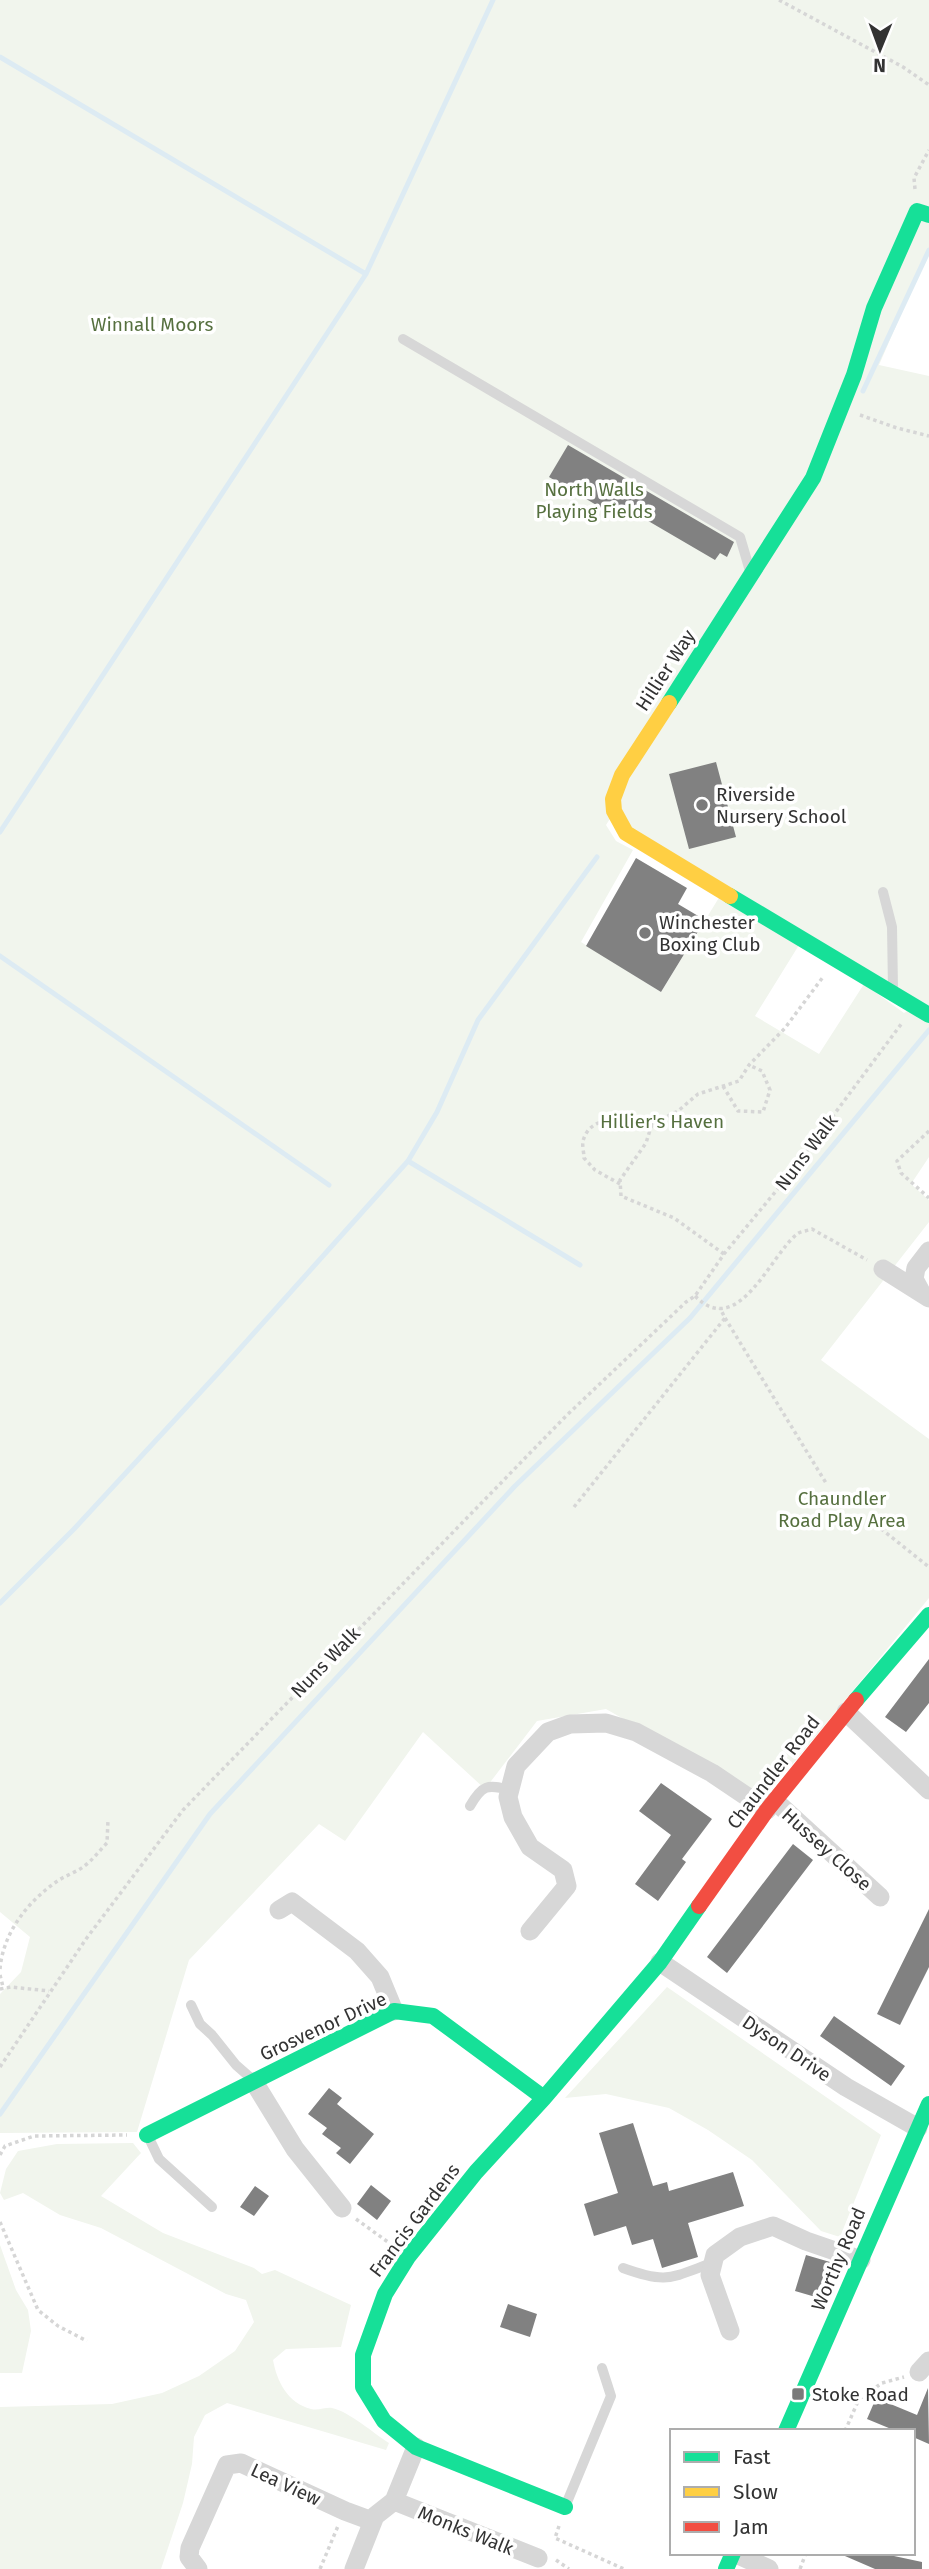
<svg xmlns="http://www.w3.org/2000/svg" width="929" height="2569" font-family="'Fira Sans',sans-serif">
  <rect width="100%" height="100%" fill="#fff"/>
  <path fill="#f1f5ed" fill-rule="evenodd" d="M0,0H929V250L879,365L929,376V1157L911,1184L929,1200V1222L821,1360L929,1439V1598L764,1799L606,1709L537,1721L485,1789L423,1732L345,1841L319,1824L189,1960L137,2132L0,2133V1994L21,1972L30,1937L0,1912ZM613,814L626,833L914,1007L904,1013L864,984L819,1054L755,1016L799,945L720,896L661,992L581,942L633,850L616,841L606,825Z
    M667,1987L881,2135L840,2237L821,2231L752,2160L708,2130L669,2108L606,2094L565,2098Z
    M133,2143L141,2153L101,2196L163,2233L254,2268L262,2274L275,2270L351,2305L341,2347L286,2349L273,2360C277,2382 288,2403 311,2409C318,2411 326,2407 332,2408C350,2412 373,2433 389,2443L386,2450L227,2403L205,2415L194,2437L192,2464L183,2503L161,2569H0V2407L112,2404L162,2393L199,2376L235,2351L254,2322L246,2300L226,2294L101,2228L60,2215L23,2193L4,2200L0,2193L6,2169L18,2151L57,2144Z
    M0,2245L16,2290L28,2310L31,2331L22,2373H0Z"/>
  <g fill="none" stroke-linecap="round" stroke-linejoin="round">
    <path stroke="#ddebf3" stroke-width="5" d="M0,57L366,274
      M863,391L929,250
      M0,832L366,274L493,0
      M0,956L329,1185
      M408,1161L580,1265
      M0,1603L74,1529L220,1371L408,1161L437,1112L478,1020L597,857
      M0,2114L210,1814L515,1486L690,1318L929,1030"/>
  </g>
  <path fill="#818181" d="M568,445L734,542L727,557L720,553L715,560L626,508L620,519L549,477Z
    M716,762L736,837L689,849L669,774Z
    M636,858L687,888L678,904L705,920L661,992L586,946Z
    M929,1659V1703L906,1732L885,1717Z
    M661,1783L712,1819L682,1859L686,1862L658,1901L635,1884L671,1835L639,1811Z
    M793,1844L813,1860L727,1973L707,1957Z
    M929,1909V1967L900,2025L877,2014Z
    M834,2016L905,2066L891,2086L820,2036Z
    M329,2088L342,2098L337,2104L374,2134L350,2164L336,2153L341,2148L322,2134L327,2128L308,2114Z
    M633,2123L653,2186L667,2182L669,2191L733,2172L744,2206L688,2223L698,2257L662,2268L653,2239L632,2245L626,2226L594,2236L584,2204L618,2193L599,2133Z
    M371,2185L391,2201L377,2220L357,2204Z
    M255,2186L269,2196L254,2216L240,2207Z
    M806,2255L830,2262L819,2298L795,2291Z
    M508,2304L537,2314L530,2337L500,2327Z
    M928,2388L929,2444L913,2437V2431H896L867,2419L876,2398L917,2415Z
    M838,2553H880L922,2562V2569H875Z"/>
  <g fill="none" stroke-linecap="round" stroke-linejoin="round">
    <path stroke="#d6d6d6" stroke-width="3.5" stroke-dasharray="3.5 3.5" stroke-linecap="butt" d="M779,0L903,67L929,85
      M915,189L914,178L929,150
      M860,415L897,428L929,436
      M723,1086L738,1111L763,1112L770,1090L762,1071L749,1065
      M929,1131L897,1161L901,1173L929,1198
      M620,1184L595,1170L584,1158C584,1153 582,1146 583,1141C591,1111 632,1119 653,1125
      M724,1254L674,1218L621,1196L620,1180L646,1143L651,1127L656,1122L678,1111L698,1094L739,1081L749,1065L785,1028L823,977
      M695,1296C738,1340 770,1256 797,1234C801,1231 807,1231 812,1229L867,1260
      M725,1318L826,1483
      M574,1507L725,1318L720,1308
      M870,1520L929,1567
      M0,1969C3,1932 29,1900 59,1880C67,1875 76,1872 83,1867C92,1861 99,1851 107,1843L108,1820
      M0,1975L3,1987
      M0,1989L11,1987L49,1991
      M0,2067L86,1939L183,1810L566,1416L686,1302L695,1296L724,1254L786,1179L902,1023
      M0,2155L5,2146L34,2136L127,2135
      M356,2219L392,2245
      M0,2222L38,2310L58,2326L87,2341
      M845,2431L859,2399L882,2383L904,2377
      M559,2526L555,2538L624,2569
      M556,2560L569,2569
      M320,2569L338,2526
      M800,2569L806,2553"/>
    <path stroke="#d7d7d7" stroke-width="10" d="M403,339L740,537L750,571
      M883,892L892,927L893,989
      M470,1806C482,1785 487,1784 510,1790
      M191,2005L200,2024L212,2035L236,2065L252,2079
      M148,2136L159,2159L212,2207
      M623,2268C667,2284 670,2278 712,2263
      M565,2507L611,2396L602,2368"/>
    <path stroke="#d7d7d7" stroke-width="19" d="M883,1269L929,1298
      M921,1292L914,1279L916,1268L929,1251
      M846,1712L929,1790
      M775,1801L880,1897
      M279,1910L292,1902L357,1951L380,1977L394,2011
      M530,1931L567,1886L563,1870L530,1847L513,1817L508,1797L516,1766L548,1732L570,1724L606,1723L636,1732L712,1773L767,1810
      M660,1962L846,2087L918,2128
      M254,2082L295,2149L342,2208
      M730,2331L710,2275L715,2255L740,2237L773,2226L806,2241L861,2260
      M919,2372L929,2361
      M394,2501L538,2558
      M734,2553L769,2569
      M198,2569L189,2557L190,2548L227,2465L241,2463L345,2511L372,2521
      M354,2569L375,2516L394,2501L416,2447"/>
    <path stroke="#16e098" stroke-width="16" d="M669,703L813,478L854,375L874,308L917,211L929,215
      M730,896L929,1015
      M856,1700L929,1615
      M147,2135L394,2011L433,2016L544,2098
      M786,2431L929,2104
      M565,2507L416,2447L384,2421L363,2387V2355L385,2294L408,2257L476,2172L544,2098L660,1962L699,1906
      M726,2569L733,2553"/>
    <path stroke="#ffcf43" stroke-width="16" d="M669,703L622,775L613,799L614,811L626,833L730,896"/>
    <path stroke="#f24e42" stroke-width="16" d="M699,1906L767,1810L856,1700"/>
  </g>
  <g fill="#7a7a7a" stroke="#fff" stroke-width="2.5">
    <circle cx="702" cy="805" r="7"/>
    <circle cx="645" cy="933" r="7"/>
    <rect x="791" y="2387" width="14" height="14" rx="3.5"/>
  </g>
  <g text-anchor="middle" stroke-width="7" stroke-linejoin="round" paint-order="stroke">
    <g font-size="19" fill="#56703f" stroke="#fff">
      <text x="152" y="331">Winnall Moors</text>
      <text x="594" y="496">North Walls<tspan x="594" dy="22">Playing Fields</tspan></text>
      <text x="662" y="1128">Hillier's Haven</text>
      <text x="842" y="1505">Chaundler<tspan x="842" dy="22">Road Play Area</tspan></text>
    </g>
    <g font-size="19" fill="#333" stroke="#fff">
      <text transform="translate(665 670) rotate(-57)" y="7">Hillier Way</text>
      <text transform="translate(806 1152) rotate(-53)" y="7">Nuns Walk</text>
      <text transform="translate(325 1662) rotate(-46)" y="7">Nuns Walk</text>
      <text transform="translate(773 1772) rotate(-52)" y="7">Chaundler Road</text>
      <text transform="translate(827 1849) rotate(42)" y="7">Hussey Close</text>
      <text transform="translate(323 2026) rotate(-25)" y="7">Grosvenor Drive</text>
      <text transform="translate(787 2048) rotate(34)" y="7">Dyson Drive</text>
      <text transform="translate(414 2220) rotate(-53)" y="7">Francis Gardens</text>
      <text transform="translate(838 2259) rotate(-67)" y="7">Worthy Road</text>
      <text transform="translate(286 2484) rotate(25)" y="7">Lea View</text>
      <text transform="translate(466 2530) rotate(22)" y="7">Monks Walk</text>
    </g>
    <g font-size="19" fill="#333" stroke="#fff" text-anchor="start">
      <text x="716" y="801">Riverside<tspan x="716" dy="22">Nursery School</tspan></text>
      <text x="659" y="929">Winchester<tspan x="659" dy="22">Boxing Club</tspan></text>
      <text x="812" y="2401">Stoke Road</text>
    </g>
  </g>
  <rect x="670" y="2429" width="245" height="126" fill="#ffffff" stroke="#adadad" stroke-width="2"/>
  <rect x="684" y="2452" width="35" height="10" fill="#16e098" stroke="#adadad" stroke-width="2"/>
  <text x="733" y="2464" font-size="21" fill="#333333">Fast</text>
  <rect x="684" y="2487" width="35" height="10" fill="#ffcf43" stroke="#adadad" stroke-width="2"/>
  <text x="733" y="2499" font-size="21" fill="#333333">Slow</text>
  <rect x="684" y="2522" width="35" height="10" fill="#f24e42" stroke="#adadad" stroke-width="2"/>
  <text x="733" y="2534" font-size="21" fill="#333333">Jam</text>
  <g transform="translate(880 49) rotate(181)" stroke="#ffffff" stroke-width="5" paint-order="stroke">
  <path d="M0-5L12 26L0 18L-12 26Z" fill="#333333"/>
  <text y="-10" font-size="19" font-weight="bold" text-anchor="middle" fill="#333333">N</text>
  </g>
</svg>
